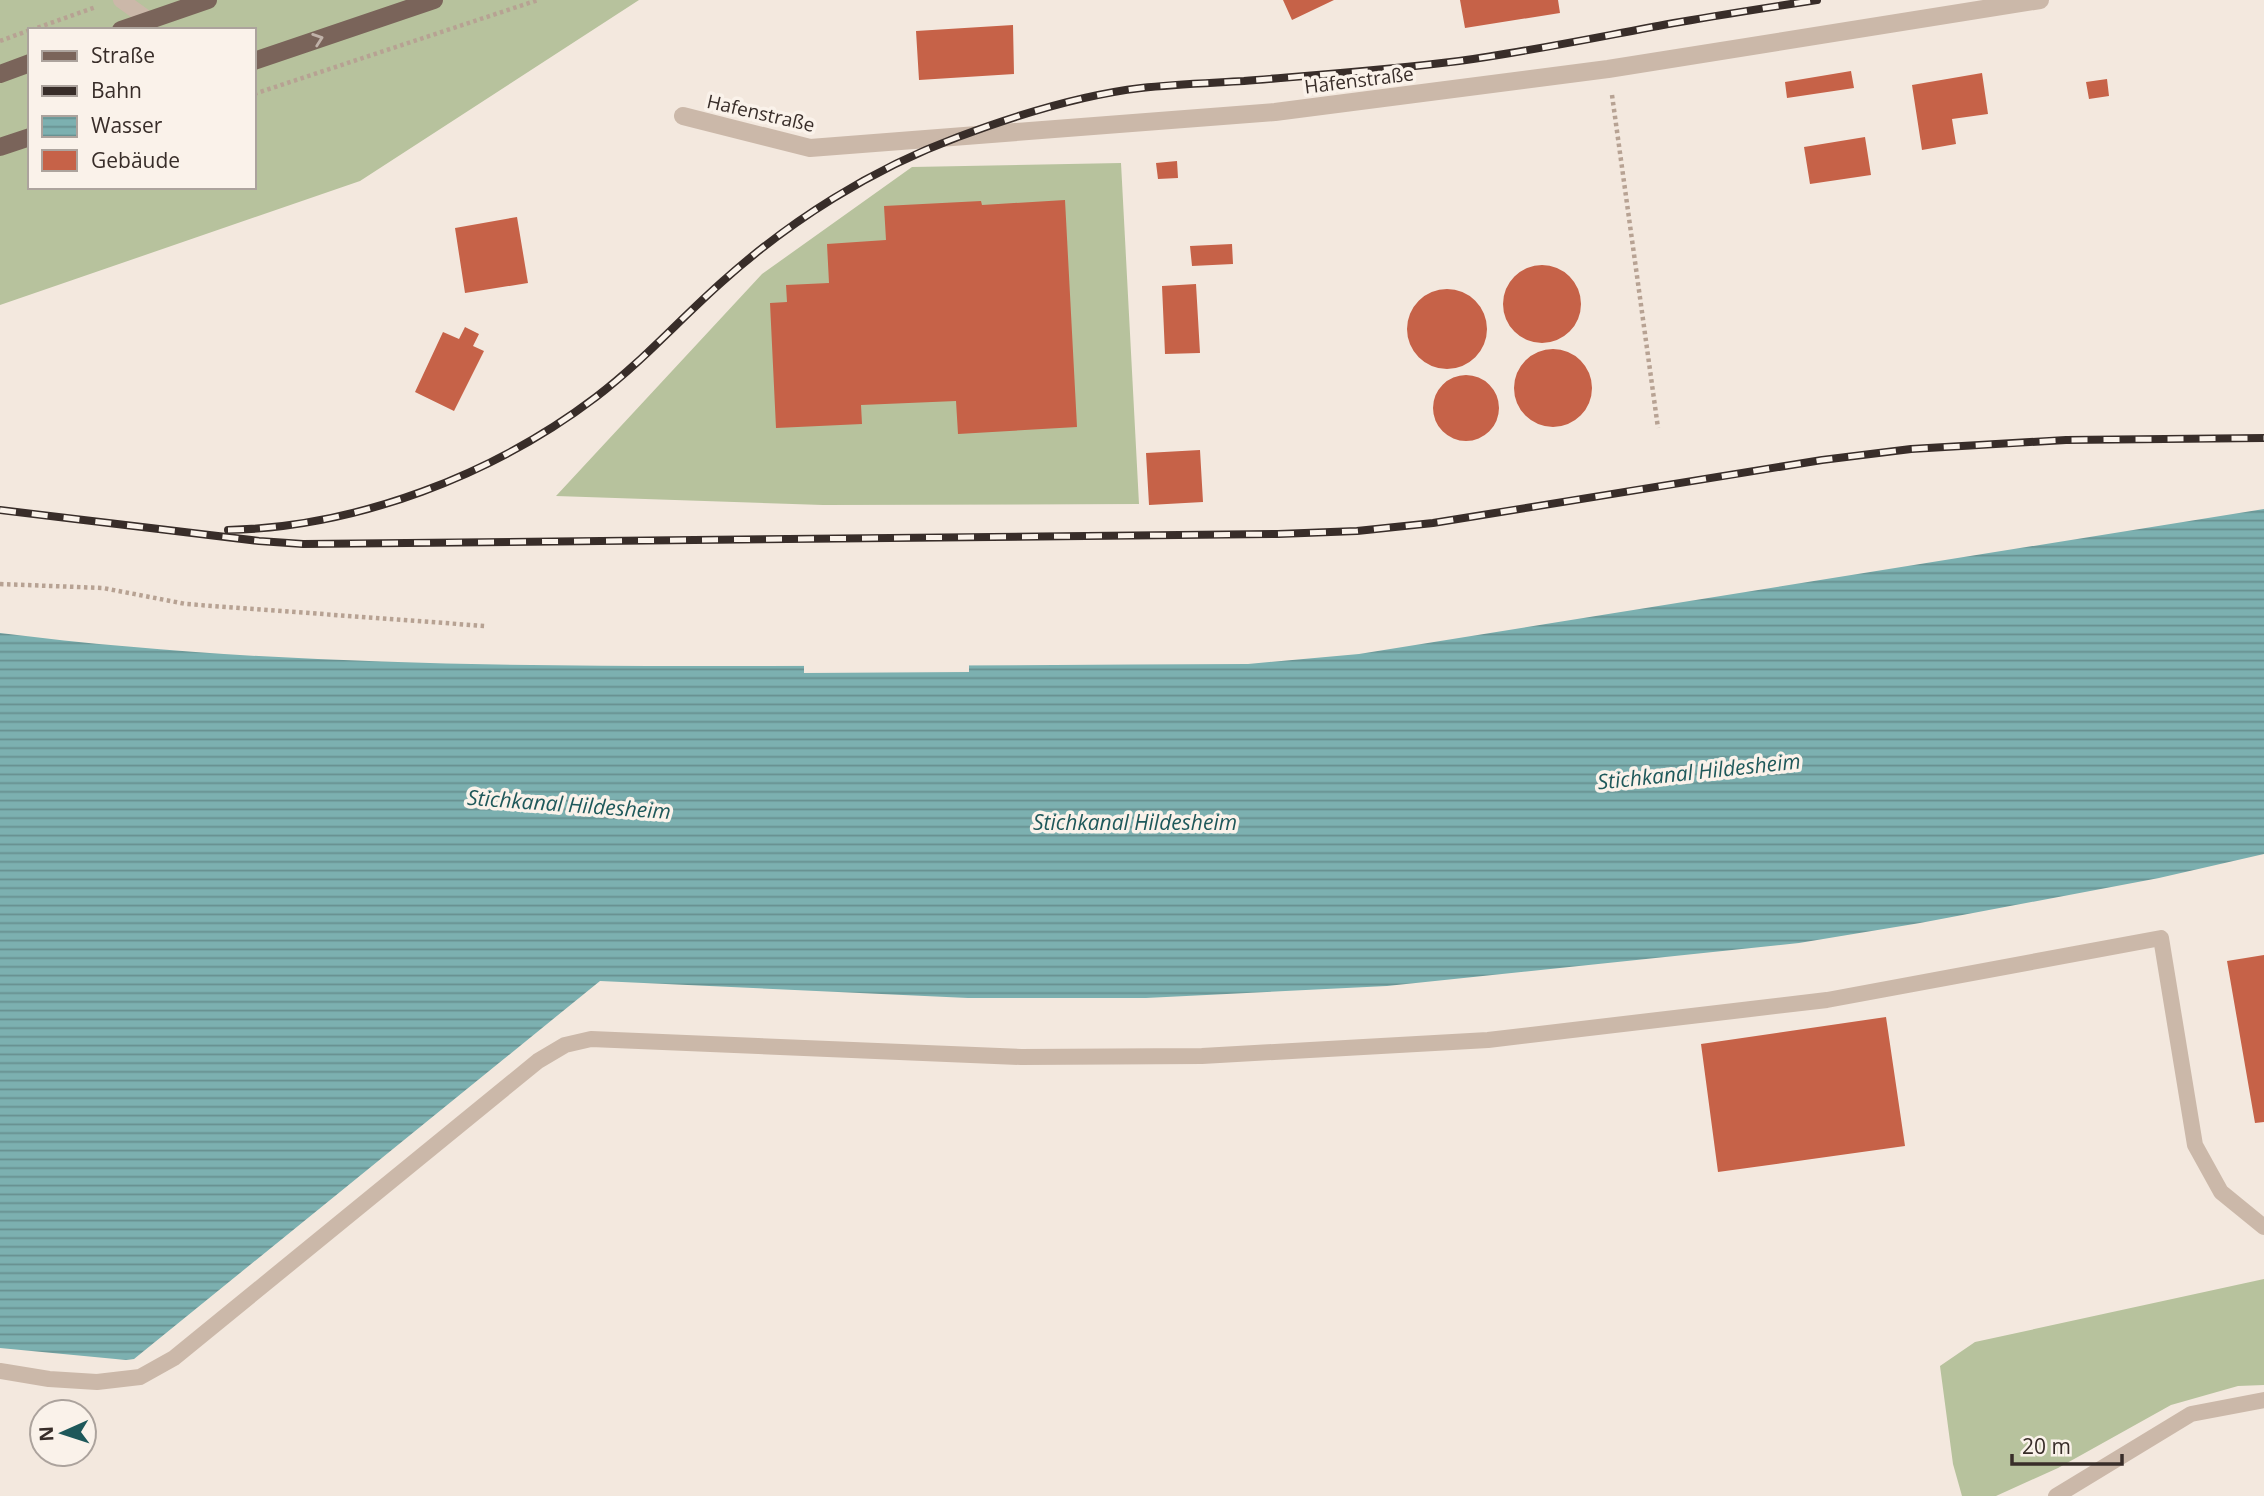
<svg xmlns="http://www.w3.org/2000/svg" width="2264" height="1496" font-family="'Open Sans',sans-serif">
  <defs>
    <pattern id="water-rules" width="6" height="5" patternUnits="userSpaceOnUse" patternTransform="scale(1.75)"><rect width="6" height="5" fill="#7cb0b0"/><path d="M0 2.5h6" fill="none" stroke="#67908f"/></pattern>
  </defs>
  <rect width="100%" height="100%" fill="#f3e8de"/>
  <path fill="#b7c29d" fill-rule="evenodd" d="M0,0H639L360,181L0,305ZM30,30H254V187H30Z
    M1121,163L1139,504L823,505L556,496L762,274L912,167Z
    M2264,1279V1385L2238,1386L2171,1405L2058,1468L1996,1496H1962L1953,1464L1940,1366L1975,1342Z"/>
  <path fill="url(#water-rules)" d="M2264,509V854L2159,878L1920,923L1799,943L1387,986L1146,998H968L600,981L134,1359L126,1360L0,1348V633C232,662 462,666 695,666C879,666 1063,665 1248,664L1359,654Z"/>
  <path fill="#f3e8de" d="M969,662V672L804,673V663Z"/>
  <path fill="#c66248" d="M1283,0H1334L1292,20Z
    M1460,0H1558L1560,13L1465,28Z
    M1013,25L1014,74L919,80L916,31Z
    M1851,71L1854,88L1787,98L1785,82Z
    M1982,73L1988,114L1952,119L1956,144L1922,150L1912,85Z
    M2107,79L2109,96L2089,99L2086,82Z
    M1865,137L1871,175L1810,184L1804,147Z
    M1177,161L1178,178L1158,179L1156,163Z
    M1065,200L1077,427L958,434L956,401L861,405L862,424L776,428L770,303L787,302L786,285L829,283L827,244L886,240L884,206L981,201L982,205Z
    M517,217L528,283L465,293L455,228Z
    M1232,244L1233,264L1192,266L1190,246Z
    M1503 304a39 39 0 1 1 78 0a39 39 0 1 1-78 0Z
    M1196,284L1200,353L1165,354L1162,286Z
    M1407 329a40 40 0 1 1 80 0a40 40 0 1 1-80 0Z
    M465,327L479,334L473,346L484,351L454,411L415,392L443,332L459,339Z
    M1514 388a39 39 0 1 1 78 0a39 39 0 1 1-78 0Z
    M1433 408a33 33 0 1 1 66 0a33 33 0 1 1-66 0Z
    M1200,450L1203,502L1149,505L1146,453Z
    M2264,955V1122L2255,1123L2227,961Z
    M1886,1017L1905,1146L1718,1172L1701,1044Z"/>
  <g fill="none" stroke-linecap="round" stroke-linejoin="round">
    <path stroke="#b7a293" stroke-width="4.5" stroke-dasharray="3.5 3.5" stroke-linecap="butt" d="M31,30L96,7
      M0,41L30,30
      M254,94L538,0
      M1612,95L1658,428
      M0,584L103,588L186,604L485,626"/>
    <path stroke="#cbb8a9" stroke-width="16" d="M121,0L149,20
      M0,1371L49,1379L97,1382L140,1377L174,1358L538,1061L565,1045L591,1039L1021,1057L1202,1056L1488,1040L1827,1000L2161,938L2195,1145L2221,1192L2264,1227
      M2056,1496L2191,1414L2264,1400"/>
    <path stroke="#cbb8a9" stroke-width="18" d="M683,116L810,148L1275,112L1608,69L2040,0"/>
    <path stroke="#7a645a" stroke-width="18" d="M121,30L208,0
      M254,61L434,0
      M0,74L30,63
      M0,147L30,137"/>
    <defs>
      <path id="rail" d="M0,510L259,541L303,544L1278,534L1357,531L1433,523L1822,460L1911,449L2066,440L2264,438
        M228,530C358,527 493,475 596,397C642,362 680,319 723,281C791,220 872,169 958,137C1014,116 1081,95 1141,88C1175,84 1210,83 1244,81C1316,75 1388,70 1459,61C1533,51 1607,35 1680,22C1726,14 1771,7 1817,0"/>
    </defs>
    <use href="#rail" stroke="#382d29" stroke-width="8"/>
    <use href="#rail" stroke="#faf2ea" stroke-width="5" stroke-dasharray="16" stroke-linecap="butt"/>
  </g>
  <defs><path id="oneway-chevron" d="M-2-3.5L2.5 0L-2 3.5" fill="none" stroke-width="1.6" stroke-linecap="round" stroke-linejoin="round" transform="scale(1.75)"/></defs>
  <use stroke="#c0b2a9" href="#oneway-chevron" transform="translate(318 39) rotate(-19)"/>
  <g text-anchor="middle" stroke-width="7" stroke-linejoin="round" paint-order="stroke">
    <g font-size="19" fill="#382d29" stroke="#faf2ea">
      <text transform="translate(1359 80) rotate(-7)" y="7">Hafenstraße</text>
      <text transform="translate(761 113) rotate(13)" y="7">Hafenstraße</text>
    </g>
    <g font-size="21" font-style="italic" fill="#1e585a" stroke="#faf2ea">
      <text transform="translate(1699 772) rotate(-6)" y="7">Stichkanal Hildesheim</text>
      <text transform="translate(569 805) rotate(4)" y="7">Stichkanal Hildesheim</text>
      <text x="1135" y="830">Stichkanal Hildesheim</text>
    </g>
  </g>
  <rect x="28" y="28" width="228" height="161" fill="#faf2ea" stroke="#aca39d" stroke-width="2"/>
  <rect x="42" y="51" width="35" height="10" fill="#7a645a" stroke="#aca39d" stroke-width="2"/>
  <text x="91" y="63" font-size="21" fill="#382d29">Straße</text>
  <rect x="42" y="86" width="35" height="10" fill="#382d29" stroke="#aca39d" stroke-width="2"/>
  <text x="91" y="98" font-size="21" fill="#382d29">Bahn</text>
  <rect x="42" y="116" width="35" height="21" fill="url(#water-rules)" stroke="#aca39d" stroke-width="2"/>
  <text x="91" y="133" font-size="21" fill="#382d29">Wasser</text>
  <rect x="42" y="150" width="35" height="21" fill="#c66248" stroke="#aca39d" stroke-width="2"/>
  <text x="91" y="168" font-size="21" fill="#382d29">Gebäude</text>
  <g transform="translate(63 1433) rotate(267)"><circle r="33" fill="#faf2ea" stroke="#aca39d" stroke-width="2"/>
  <path d="M0-5L12 26L0 18L-12 26Z" fill="#1e585a"/>
  <text y="-10" font-size="19" font-weight="bold" text-anchor="middle" fill="#382d29">N</text>
  </g>
  <path d="M2012 1454v10h110v-10" fill="none" stroke="#382d29" stroke-width="3.5"/>
  <text x="2022" y="1454" font-size="21" fill="#382d29" stroke="#faf2ea" stroke-width="5" paint-order="stroke">20 m</text>
</svg>
